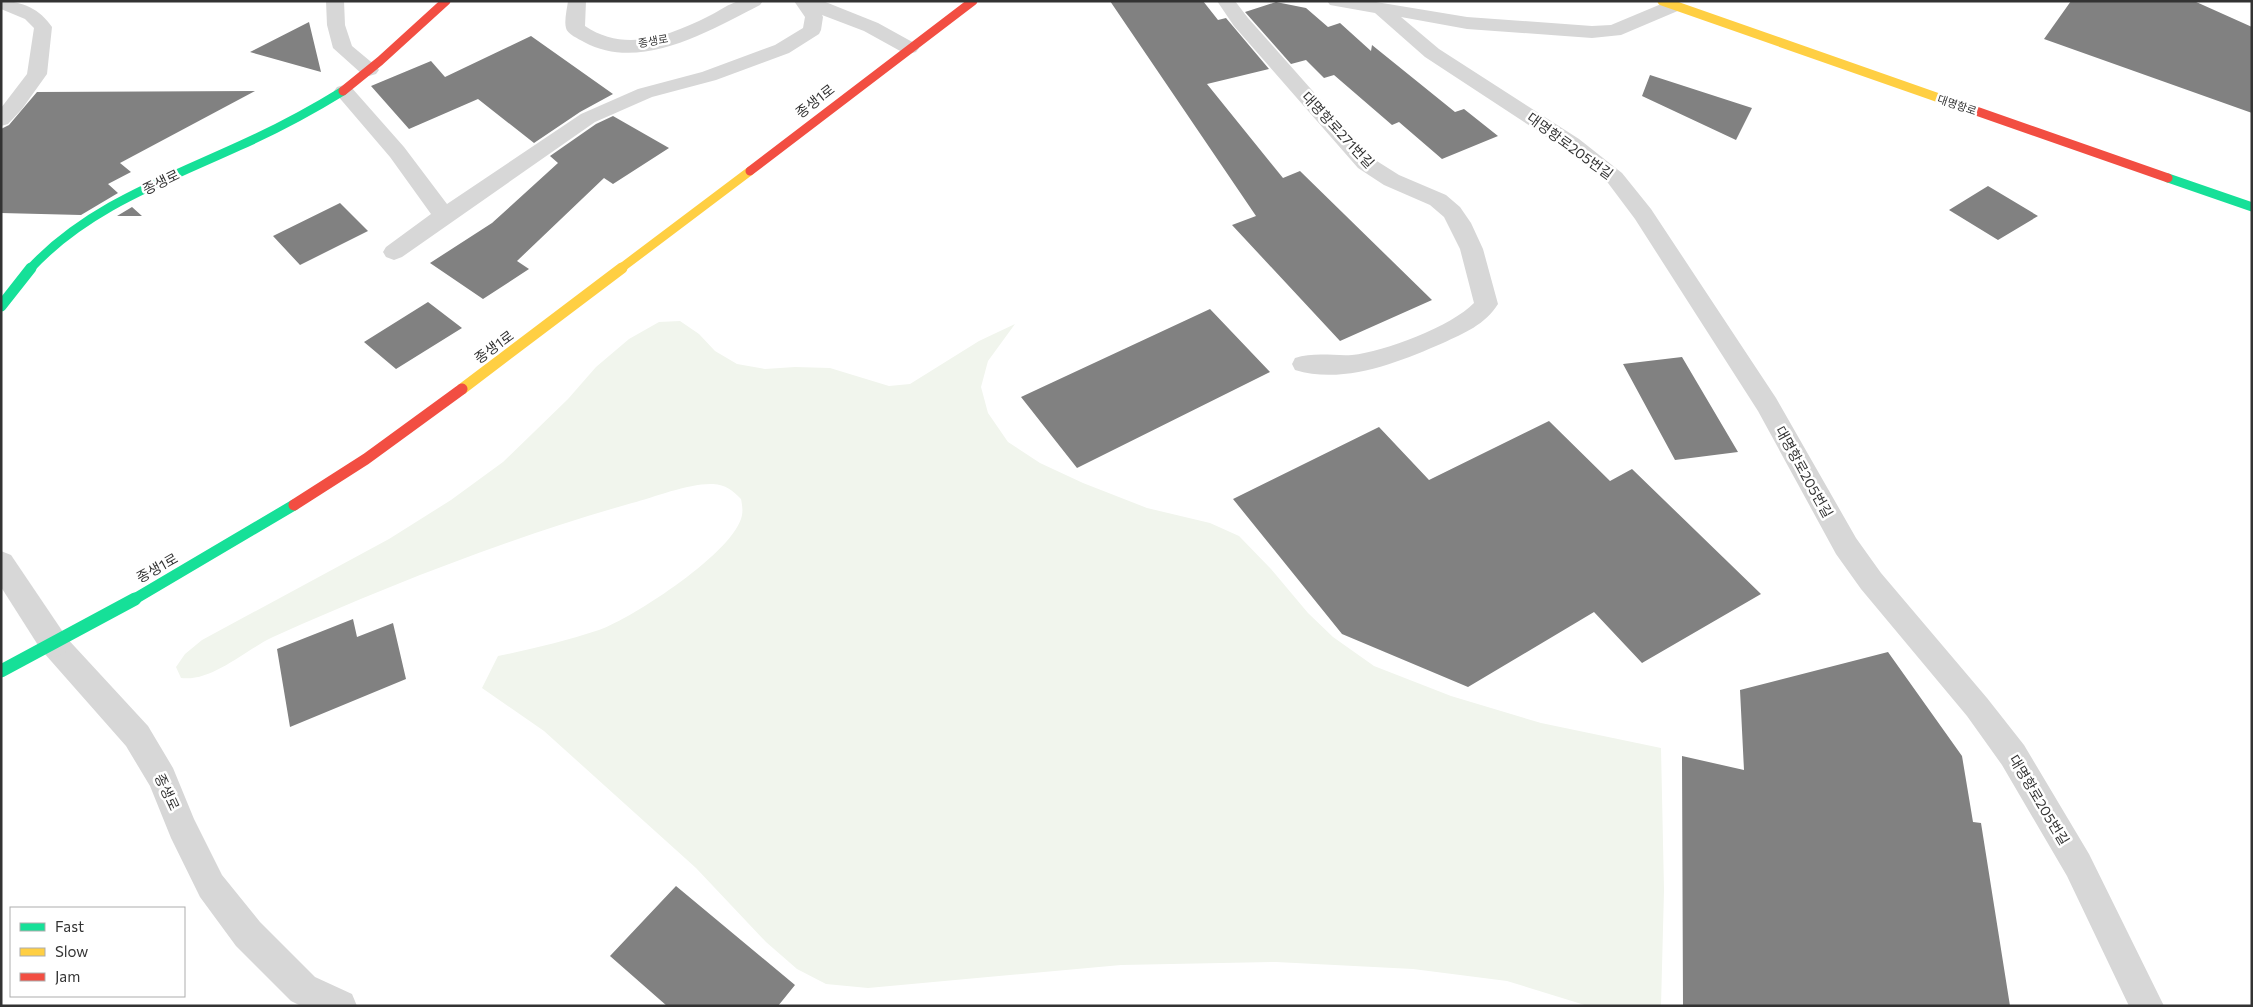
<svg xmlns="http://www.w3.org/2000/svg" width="2253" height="1007" font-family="Commissioner,'Noto Sans KR',sans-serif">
  <rect width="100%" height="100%" fill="#fff"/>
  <path fill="#f1f5ed" d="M680,321L699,334L715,351L737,364L765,369L795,367L830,368L889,386L910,384L979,341L1015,324L988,361L981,387L988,413L1008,442L1040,463L1083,483L1147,508L1210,523L1239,536L1271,569L1308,613L1333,637L1374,666L1451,696L1541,723L1661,748L1664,890L1661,1006H1588L1507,981L1413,969L1276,962L1121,965L868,988L826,984L797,969L766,942L696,868L544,731L482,688L498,656C532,649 566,641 599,630C633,618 736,551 742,515C743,510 742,504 741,499C732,490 726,485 713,484C689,483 655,497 632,503C509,538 389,585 273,637C245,650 212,682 181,678L176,667L185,654L202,640L389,539L451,500L503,462L568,399L596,367L629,339L659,322Z"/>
  <path fill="#818181" d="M1110,1H1203L1218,20L1226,18L1269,69L1207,84L1283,178L1300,171L1432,300L1340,341L1232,225L1256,216Z
    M2071,1H2194L2252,27V113L2044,39Z
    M1276,2L1306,8L1328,27L1340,23L1371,51L1372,45L1455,112L1464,109L1498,136L1442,159L1399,122L1392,125L1334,75L1324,78L1306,60L1291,64L1245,12Z
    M309,22L321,72L250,52Z
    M531,36L613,94L580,112L534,143L478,99L409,129L371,86L431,61L445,77Z
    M1650,75L1752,108L1736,140L1642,96Z
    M255,91L120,163L131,172L108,184L118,193L81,215L1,213V129L9,125L37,92Z
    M613,116L669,148L613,184L604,178L517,261L529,269L483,299L430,263L492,223L558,163L550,156L596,124Z
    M1988,186L2038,216L1998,240L1949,210Z
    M340,203L368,231L300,265L273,236Z
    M132,207L142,216H117Z
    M428,302L462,328L396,369L364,342Z
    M1210,309L1270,372L1077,468L1021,397Z
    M1682,357L1738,452L1675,460L1623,364Z
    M1549,421L1610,481L1632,469L1761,594L1642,663L1594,612L1468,687L1342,634L1233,499L1379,427L1429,480Z
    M353,619L357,637L393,623L406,679L290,727L277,649Z
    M1888,652L1962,756L1973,822L1981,823L2010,1006H1683L1682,756L1744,770L1740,690Z
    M676,886L795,985L778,1006H667L610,956Z"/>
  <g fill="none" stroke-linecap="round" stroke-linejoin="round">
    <path fill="#d7d7d7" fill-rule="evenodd" d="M1,1C22,1 40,9 52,27L47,74L22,109L8,124L1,126V108L27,74L34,28L25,19L1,9Z
      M326,1H344L345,25L352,46L376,66L379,70L376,74L369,76L362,74L333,48L327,25Z
      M568,1H586L585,26C625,53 669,36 709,16C718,12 729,3 740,1C747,0 756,1 763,1L760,5C710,30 641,73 584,42C579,39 567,34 566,28C564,21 567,9 568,1Z
      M794,1H823L878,23L916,44L919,48L916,52L909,54L902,52L864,31L822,15L823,17L821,30L819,34L789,53L716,80L652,97L595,122L402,257L394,260L386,257L383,252L386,247L431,214L390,157L337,95L334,91L337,87L344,85L351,87L404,147L447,204L581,114L638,89L702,72L775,45L803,28L805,17Z
      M1217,1H1235L1248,18L1372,158L1399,175L1446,195L1460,207L1471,223L1483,249L1498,304C1485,325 1464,333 1443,343C1399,362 1344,385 1295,370L1292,364L1295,358C1313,352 1334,356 1352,355C1384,352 1452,326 1474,303L1460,249L1444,217L1430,205L1384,185L1358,168L1234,26Z
      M1327,1H1370L1467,17L1592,26L1611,25L1666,2H1680L1682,6L1680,10L1621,35L1592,38L1467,29L1401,17L1439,49L1579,139L1622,173L1651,209L1776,398L1856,538L1881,573L1987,698L2024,745L2089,854L2164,1006H2129L2067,876L2002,765L1967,716L1861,589L1836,554L1758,411L1635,219L1608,183L1565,149L1425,57L1375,13L1330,5Z
      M54,632L64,635L148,726L173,768L194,819L222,875L260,922L315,977L352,994L357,1006H301L291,1001L236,946L200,897L171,838L150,786L126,746L44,653L40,644L44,635Z"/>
    <path fill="#d7d7d7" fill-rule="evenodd" d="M1,551L11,555L65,635L69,644L65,653L54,657L43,653L1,587Z"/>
    <path stroke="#16e098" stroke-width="9" d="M2168,178L2252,207
      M30,269C86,208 165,180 239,146C275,130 309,112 343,91"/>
    <path stroke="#16e098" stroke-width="11" d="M1,306L31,268
      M133,600L294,505"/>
    <path stroke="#16e098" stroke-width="13" d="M1,671L135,599"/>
    <path stroke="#ffcf43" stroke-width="9" d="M1662,1L1959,105
      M620,269L750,171"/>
    <path stroke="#ffcf43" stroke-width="11" d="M462,389L622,268"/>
    <path stroke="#f24e42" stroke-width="9" d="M343,91L380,61L446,1
      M1959,105L2168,178
      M750,171L973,1"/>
    <path stroke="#f24e42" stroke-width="11" d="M294,505L366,459L462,389"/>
  </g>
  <g text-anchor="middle" stroke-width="5" stroke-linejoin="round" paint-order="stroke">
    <g font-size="11" fill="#333" stroke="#fff">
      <text transform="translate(653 41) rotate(-10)" y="4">종생로</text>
      <text transform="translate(1957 105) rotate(19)" y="4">대명항로</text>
    </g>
    <g font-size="14" fill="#333" stroke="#fff">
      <text transform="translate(815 101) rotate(-38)" y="5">종생1로</text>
      <text transform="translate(1338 130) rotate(47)" y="5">대명항로271번길</text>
      <text transform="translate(1570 146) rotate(36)" y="5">대명항로205번길</text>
      <text transform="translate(161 182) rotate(-26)" y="5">종생로</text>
      <text transform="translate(494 347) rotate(-36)" y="5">종생1로</text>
      <text transform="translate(1804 472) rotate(61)" y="5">대명항로205번길</text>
      <text transform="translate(157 568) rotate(-29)" y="5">종생1로</text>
      <text transform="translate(167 792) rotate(65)" y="5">종생로</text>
      <text transform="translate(2039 800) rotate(59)" y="5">대명항로205번길</text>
    </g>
  </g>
  <rect width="2253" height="1007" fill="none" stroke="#333333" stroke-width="5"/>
  <rect x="10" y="907" width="175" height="90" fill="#ffffff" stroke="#adadad"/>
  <rect x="20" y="923" width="25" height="8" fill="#16e098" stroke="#adadad"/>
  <text x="55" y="932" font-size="15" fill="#333333">Fast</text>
  <rect x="20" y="948" width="25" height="8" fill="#ffcf43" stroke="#adadad"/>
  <text x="55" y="957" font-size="15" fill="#333333">Slow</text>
  <rect x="20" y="973" width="25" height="8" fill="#f24e42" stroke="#adadad"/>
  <text x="55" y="982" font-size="15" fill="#333333">Jam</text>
</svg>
